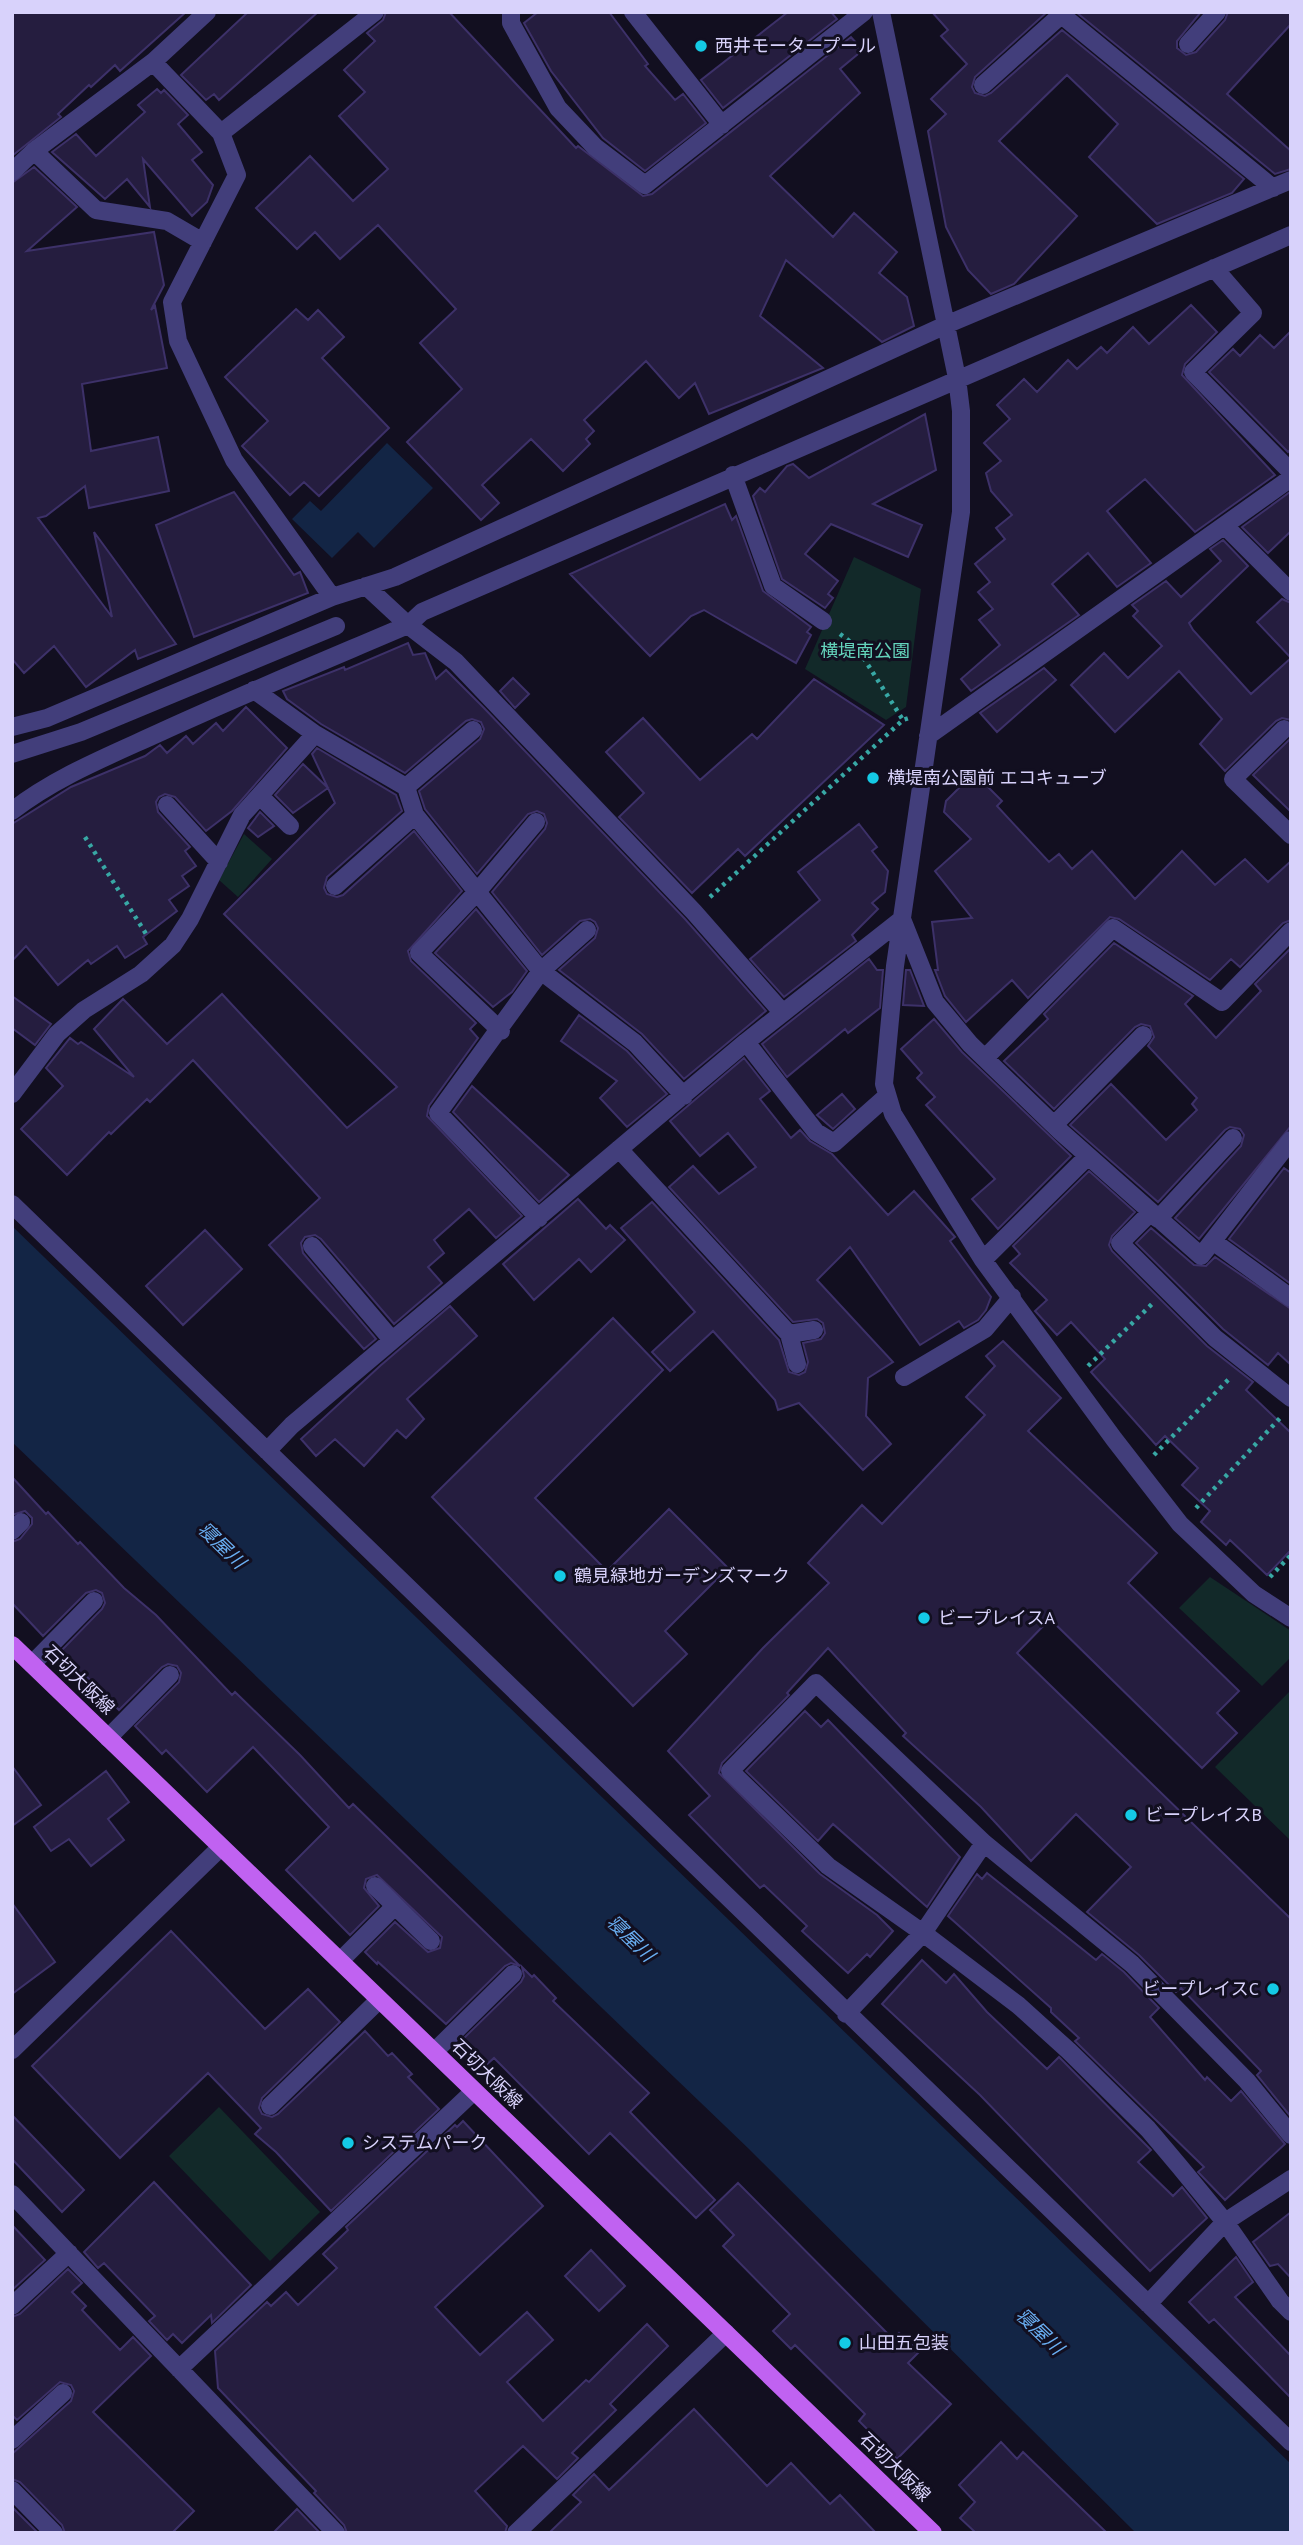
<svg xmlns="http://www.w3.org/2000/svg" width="1303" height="2545" font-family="'PT Sans','Noto Sans JP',sans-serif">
  <rect width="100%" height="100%" fill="#120f20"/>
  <path fill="#122929" d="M854,557L921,589L906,707L886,720L805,669Z
    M244,834L272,859L238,897L219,880Z
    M1210,1577L1291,1631V1657L1262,1686L1179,1608Z
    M1291,1690V1841L1215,1767Z
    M219,2107L320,2212L270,2261L169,2156Z"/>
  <path fill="#132545" d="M387,443L433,488L374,548L358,532L332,558L292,519L310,501L321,511Z
    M12,1226L1291,2464V2533H1136L749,2149L12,1442Z"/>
  <path fill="#251d3f" stroke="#3d3169" stroke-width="2" d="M12,12H186L120,71L115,65L91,87L89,85L58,114L61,117L12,156Z
    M248,12H318L219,100L214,94L206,100L181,75Z
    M386,12H449L576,148L578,146L643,196L652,194L851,37L858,45V54L840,69L860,93L770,176L833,237L854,213L897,252L879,273L907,297L914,326L882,342L786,260L760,316L823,368L709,414L695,383L679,398L646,361L584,420L594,431L586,439L590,444L563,471L531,439L482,485L499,503L481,520L407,442L462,389L420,343L456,309L378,225L340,259L315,232L297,249L256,208L310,156L353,201L388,169L339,116L365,92L344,70L375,41L367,33L383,20Z
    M538,12H609L648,64L645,66L675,100L683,94L706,123L645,171L603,138L551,71L524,23Z
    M788,12H831L837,19L723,108L701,80Z
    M932,12H1047L975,77L972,87L975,93L985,96L991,93L1062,30L1244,179L1232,193L1157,224L1089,157L1118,124L1067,75L999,141L1077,216L1014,284L991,294L968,270L946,227L928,131L946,114L931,99L967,64L941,36L948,30Z
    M1076,12H1201L1177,41V48L1186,55L1196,52L1225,20L1228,12H1291V24L1227,94L1291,151V169L1275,174Z
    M157,89L161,93L164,90L188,115L178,124L202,152L192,160L213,185L207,202L192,216L143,159L150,207L127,179L105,199L52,152L76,134L96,156L145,112L138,105Z
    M34,167L77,207L27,251L154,232L164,285L151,310L155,306L167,368L82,384L91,451L158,437L169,491L89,508L85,486L46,516L38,518L112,617L94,532L176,644L138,659L135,650L86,687L54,646L24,673L12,659V183Z
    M1191,305L1217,332L1185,364L1182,375L1275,475L1195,532L1145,479L1107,511L1151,563L1117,587L1088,553L1052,584L1079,615L971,691L961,679L1000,645L979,620L993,609L978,592L990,582L975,564L1005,539L996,528L1012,515L991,491L986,473L1001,461L984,443L1010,419L997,405L1024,379L1037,392L1068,360L1077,369L1101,347L1107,353L1133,327L1149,344Z
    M296,309L308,320L318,310L344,337L322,358L389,428L319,496L304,482L290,495L242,446L268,421L225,377Z
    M1291,331V449L1288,452L1209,372L1233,349L1240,356L1260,335L1274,348Z
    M925,414L936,470L873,504L922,525L908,557L831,524L805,554L838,581L828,594L833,598L825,608L782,579L753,496L760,488L765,492L787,466L793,464L809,478Z
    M234,492L294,575L300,572L308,593L194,637L156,525Z
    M1290,492L1291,531L1268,553L1242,527Z
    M725,504L732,520L736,516L763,591L811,627L807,632L811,635L796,663L704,610L691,616L650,656L570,574Z
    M1223,540L1248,566L1189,623L1193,630L1251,694L1291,658V720L1282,718L1276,721L1225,771L1200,744L1222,719L1179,671L1115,732L1071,685L1104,653L1128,678L1162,646L1133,616L1138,611L1132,605L1166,581L1181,597L1221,561L1210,549Z
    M1282,599L1291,603V658L1257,622Z
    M408,643L413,655L425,653L436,679L446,670L484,708L685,919L766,1011L684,1079L642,1034L559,970L595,938L598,928L595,922L590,919L580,921L542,955L492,892L545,829L547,823L544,814L537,811L528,814L477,874L425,809L419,791L480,739L484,729L481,722L472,719L466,721L405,773L321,724L287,699L283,691L344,667L345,670Z
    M1044,668L1056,680L997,732L980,713Z
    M513,678L529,694L515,708L500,691Z
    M814,679L884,725L745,856L738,849L692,893L619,817L644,793L606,752L643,718L700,780L752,734L757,739Z
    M246,707L287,748L232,811L206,831L175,797L165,794L159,797L156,802L158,812L190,847L185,851L196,866L182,876L189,886L169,900L177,911L143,937L147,944L125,958L117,946L91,964L88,960L58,985L26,946L12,961V824L71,787L145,756L160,745L167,753L186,736L193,744L216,723L223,731Z
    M1291,738V812L1253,775Z
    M317,748L396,795L402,811L327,877L324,888L327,894L337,897L343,895L414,831L462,891L408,951L411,961L476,1023L470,1029L478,1038L429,1106L427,1116L522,1216L496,1238L469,1209L434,1240L444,1253L428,1267L442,1283L394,1324L321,1239L315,1235L305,1237L301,1243L303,1253L376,1339L364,1349L269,1245L320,1198L193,1060L150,1102L147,1099L111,1134L109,1132L67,1175L21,1129L63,1086L46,1068L70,1038L78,1044L81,1042L134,1077L94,1029L123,999L167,1044L222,994L347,1128L397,1087L224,914L335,803L312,754Z
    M303,764L328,788L293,813L275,795Z
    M974,773L1002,801L997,806L1049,862L1059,854L1072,869L1092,851L1135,899L1182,851L1215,885L1245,859L1268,882L1291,861V920L1283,923L1240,967L1231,959L1210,980L1119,919L1110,917L1028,998L1012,980L966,1022L945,996L935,970H938L932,922L972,918L935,871L971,839L944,812L946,801Z
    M260,812L274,826L258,837L248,828Z
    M859,824L877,847L872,851L888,871L885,892L872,903L878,909L852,935L856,941L784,997L750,959L820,900L798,872Z
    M476,909L527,971L512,992L493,1007L435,953Z
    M1114,943L1193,996L1185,1004L1216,1038L1261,991L1255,984L1291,948V1126L1199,1239L1175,1218L1241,1146L1244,1135L1240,1129L1230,1127L1225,1130L1158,1202L1070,1125L1111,1084L1166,1140L1197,1110L1192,1104L1197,1098L1148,1046L1154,1037L1150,1026L1141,1024L1135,1027L1054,1109L1004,1061L1048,1019L1044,1014Z
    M869,959L877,970H883L880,1008L848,1033L845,1029L787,1077L762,1044Z
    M906,970H910L924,1006L903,1005Z
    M12,996L51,1024L35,1045L12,1028Z
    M579,1015L627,1051L667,1094L627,1127L600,1098L617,1081L561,1041Z
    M934,1019L962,1052L1071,1156L998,1229L972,1199L995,1179L926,1105L935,1097L917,1078L922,1073L901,1049Z
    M744,1058L770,1091L760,1099L791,1138L800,1130L810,1141L832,1154L888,1215L914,1191L955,1237L950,1241L991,1297L986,1310L978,1320L964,1328L959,1321L920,1345L850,1247L817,1280L893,1362L868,1378L866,1416L891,1444L863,1470L799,1403L778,1410L775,1400L713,1331L670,1371L652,1352L695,1312L621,1228L652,1202L779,1340L789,1372L799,1375L805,1372L808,1362L803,1343L821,1339L825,1333L823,1323L817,1319L793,1322L669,1187L693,1166L719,1194L756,1167L728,1133L700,1156L670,1121Z
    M472,1086L569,1175L539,1202L453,1112Z
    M842,1094L855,1109L833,1129L817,1115Z
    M1284,1168L1291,1173V1284L1229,1239Z
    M1089,1171L1135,1212L1112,1236L1109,1245L1112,1251L1207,1346L1253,1382L1246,1390L1291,1433V1550L1267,1575L1230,1540L1226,1545L1201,1522L1210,1511L1182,1485L1198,1468L1165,1436L1156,1445L1091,1372L1105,1359L1071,1322L1057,1335L1035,1311L1047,1300L1010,1263L1020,1254L1013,1246Z
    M578,1199L606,1229L610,1225L625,1240L591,1272L579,1259L534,1300L503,1264Z
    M1151,1228L1194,1265L1206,1266L1215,1257L1291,1309V1365L1278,1353L1268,1365L1223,1329L1136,1243Z
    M205,1230L242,1269L183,1325L146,1286Z
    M450,1306L477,1336L407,1399L424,1419L406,1438L397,1430L364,1466L335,1439L316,1456L301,1439L380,1366Z
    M613,1318L663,1370L535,1498L607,1571L669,1509L728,1568L665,1631L687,1654L633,1706L432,1497Z
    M1003,1341L1061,1398L1028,1431L1157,1553L1128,1583L1239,1691L1217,1713L1237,1733L1202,1768L1050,1619L1017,1653L1291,1919V2117L1257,2075L1261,2071L1181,1988L1176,1992L1139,1955L1087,1912L1131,1867L1076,1814L1031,1861L981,1807L903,1736L906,1733L828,1648L787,1693L789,1695L722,1763L719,1773L820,1874L877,1915L893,1931L870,1957L867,1954L848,1973L802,1931L807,1926L764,1885L760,1888L689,1815L710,1796L668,1751L763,1648L829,1583L808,1563L862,1505L882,1524L985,1415L966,1397L995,1366L986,1356Z
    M12,1477L46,1514L48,1512L78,1544L80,1542L124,1588L156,1615L232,1695L235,1692L300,1755L349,1808L353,1804L520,1966L511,1963L505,1966L446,2024L378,1962L377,1964L365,1952L395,1922L428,1952L440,1948L442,1937L377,1875L366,1879L364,1888L379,1906L350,1935L286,1870L329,1827L253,1747L207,1792L166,1750L162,1754L135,1726L179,1682L181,1673L177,1666L168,1664L162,1667L119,1710L87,1677L84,1680L59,1653L102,1609L105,1603L102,1593L96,1590L86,1593L43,1636L12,1603V1542L20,1539L32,1524V1518L25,1511L12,1515Z
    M805,1711L821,1727L828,1720L960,1857L927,1907L833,1824L818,1841L746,1771Z
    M12,1766L41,1805L12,1826Z
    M106,1771L129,1802L108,1819L124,1840L91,1866L69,1839L51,1851L34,1827Z
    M987,1873L1096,1960L1102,1954L1124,1972L1159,2008L1150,2017L1205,2080L1207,2077L1231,2101L1241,2091L1285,2144L1225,2200L1198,2172L1204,2167L1075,2041L1079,2038L1051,2012V2008L948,1916L977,1874L982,1879Z
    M12,1903L55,1962L12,1994Z
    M171,1931L265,2029L308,1989L340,2022L262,2098L259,2108L262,2114L272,2117L278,2114L365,2031L388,2056L392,2053L412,2074L408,2077L439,2109L331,2211L276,2152L255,2134L261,2128L208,2073L120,2158L32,2066Z
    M922,1960L946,1983L954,1974L987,2012L1047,2069L1059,2057L1061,2059L1151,2150L1138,2162L1173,2196L1182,2187L1207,2218L1150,2271L980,2095L882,2004Z
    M522,1967L532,1977L534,1975L556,1998L553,2001L649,2093L630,2112L715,2200L696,2218L610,2133L589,2154L494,2058L485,2066L461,2041L521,1982L524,1976Z
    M12,2115L84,2190L62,2212L12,2159Z
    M463,2121L543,2206L435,2307L480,2355L527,2312L553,2340L507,2382L543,2421L586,2380L589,2382L647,2324L668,2346L610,2404L616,2410L572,2453L578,2458L557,2479L523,2446L475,2491L507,2526L505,2533H347L344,2525L314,2493L316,2491L218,2388L215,2351L267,2302L271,2306L286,2292L298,2305L337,2268L323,2254L348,2230L346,2227L455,2125L457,2127Z
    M154,2182L251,2285L212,2323L211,2315L182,2343L173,2334L167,2340L149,2321L155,2316L104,2263L98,2268L84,2252Z
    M738,2183L893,2339L899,2333L919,2352L908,2363L951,2404L897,2459L859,2421L865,2414L795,2345L791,2349L773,2331L790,2314L723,2246L734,2235L710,2210Z
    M1291,2212V2278L1278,2264L1270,2266L1253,2242Z
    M12,2225L45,2260L12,2290Z
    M591,2250L625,2286L599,2311L565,2276Z
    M1236,2257L1253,2282L1235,2297L1291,2356V2398L1214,2319L1209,2323L1189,2302Z
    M68,2269L82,2283L72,2292L86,2306L82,2310L120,2350L133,2337L151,2356L93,2412L194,2511L172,2533H65L62,2525L20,2482L12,2479V2454L71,2401L74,2391L71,2385L60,2382L17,2420L12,2415V2317L20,2314Z
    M694,2409L767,2486L791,2463L830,2504L840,2495L876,2533H549L581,2502L573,2495L594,2474L609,2490Z
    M1001,2442L1017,2459L1023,2452L1107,2533H976L960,2518L975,2502L959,2485Z
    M12,2507L38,2533H12Z
    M297,2509L320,2533H273Z"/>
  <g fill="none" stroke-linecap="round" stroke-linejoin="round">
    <path stroke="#38a8a5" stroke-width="4.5" stroke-dasharray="3.5 5" stroke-linecap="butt" d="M840,634L856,646L903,720
      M85,837L148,937
      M710,897L903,720L909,718
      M1088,1366L1152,1304
      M1154,1455L1231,1377
      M1196,1508L1281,1417
      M1270,1577L1291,1555"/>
    <path stroke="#423e7b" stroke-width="18" d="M511,12V23L558,108L595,147L645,185L864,12
      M633,12L722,125
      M881,12L957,378L961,411V512L895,966L884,1084L893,1114L983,1260L1114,1439L1180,1524L1254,1594L1291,1618
      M1058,12L1273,188
      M1188,44L1217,12
      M153,62L221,133
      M983,85L1061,15
      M34,151L96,210L167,221L203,242
      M12,172L34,151L153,62L207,12
      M1214,268L1253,313L1193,372L1291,472
      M733,475L773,586L823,621
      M1225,526L1291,592
      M366,586L408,625L456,662L694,912L782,1012
      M332,597L234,460L178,341L172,302L237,175L221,133L375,12
      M254,690L315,734L406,787
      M12,727L47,718L332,597L395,577L948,324L1291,180
      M1284,729L1233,779L1291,835
      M928,736L1291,478
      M12,754L81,732L336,626
      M260,796L290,826
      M167,805L219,862
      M12,811C57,776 111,755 163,731C244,694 326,660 408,625L422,612L1291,235
      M415,815L541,971L635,1043L684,1096
      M335,886L415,815L406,787L473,730
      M501,1031L419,953L477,892L536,822
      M746,1042L816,1132L834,1143L887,1096
      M985,1058L1113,928L1222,1002L1291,931
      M12,1094L57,1034L84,1010L141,974L173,945L190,919L242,815L315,734
      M1054,1125L1143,1035
      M619,1149L789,1334L797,1364
      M12,1204L1291,2442
      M1151,1212L1120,1243L1215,1338L1291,1398
      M539,1218L438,1113L541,971L587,930
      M1158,1219L1233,1138
      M1214,1242L1291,1298
      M312,1246L392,1340
      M983,1260L1088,1156
      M789,1334L814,1330
      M904,1377L985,1329L1012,1297
      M267,1451L292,1425L746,1042L902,919L935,1002L970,1044L1060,1131L1201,1256L1291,1140
      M12,1531L21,1522
      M32,1664L94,1601
      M108,1738L170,1675
      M375,1886L431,1941
      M340,1961L395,1906
      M846,2014L923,1933L984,1843
      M12,2050L221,1847
      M434,2052L513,1974
      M270,2106L379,2000
      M1291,2135L1247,2081L1132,1964L984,1843L816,1683L730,1771L828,1866L923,1933L1018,2005L1069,2051L1148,2129L1180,2167L1225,2222L1280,2301L1291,2312
      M12,2194L336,2533
      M1148,2304L1225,2222L1291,2179
      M12,2306L69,2253
      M179,2369L474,2091
      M12,2440L63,2393
      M12,2490L54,2533
      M516,2533L726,2333"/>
    <path stroke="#c062f1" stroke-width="18" d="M12,1645L933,2533"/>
  </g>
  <g fill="#14cae5" stroke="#120f20" stroke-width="2.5">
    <circle cx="701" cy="46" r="7"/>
    <circle cx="873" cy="778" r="7"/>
    <circle cx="560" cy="1576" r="7"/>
    <circle cx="924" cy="1618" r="7"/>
    <circle cx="1131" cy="1815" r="7"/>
    <circle cx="1273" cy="1989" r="7"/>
    <circle cx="348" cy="2143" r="7"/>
    <circle cx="845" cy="2343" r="7"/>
  </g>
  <g text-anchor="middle" stroke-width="6" stroke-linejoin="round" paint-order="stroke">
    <g font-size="18" fill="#d8d2fb" stroke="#120f20" text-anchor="start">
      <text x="715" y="52">西井モータープール</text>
      <text x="887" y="784">横堤南公園前 エコキューブ</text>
      <text x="574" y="1582">鶴見緑地ガーデンズマーク</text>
      <text x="938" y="1624">ビープレイスA</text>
      <text x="1145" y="1821">ビープレイスB</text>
      <text x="1259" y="1995" text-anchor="end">ビープレイスC</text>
      <text x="362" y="2149">システムパーク</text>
      <text x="859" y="2349">山田五包装</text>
    </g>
    <g font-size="18" fill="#64d4bc" stroke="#120f20">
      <text x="865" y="657">横堤南公園</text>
    </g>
    <g font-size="18" fill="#d8d2fb" stroke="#120f20">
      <text transform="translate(79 1680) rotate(44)" y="6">石切大阪線</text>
      <text transform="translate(487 2074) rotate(44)" y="6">石切大阪線</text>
      <text transform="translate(895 2467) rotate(44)" y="6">石切大阪線</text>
    </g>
    <g font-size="19" font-style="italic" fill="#69aef2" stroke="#120f20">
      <text transform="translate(222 1545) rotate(44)" y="7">寝屋川</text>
      <text transform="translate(631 1938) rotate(44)" y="7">寝屋川</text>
      <text transform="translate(1040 2331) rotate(44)" y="7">寝屋川</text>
    </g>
  </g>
  <rect width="1303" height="2545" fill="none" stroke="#d8d2fb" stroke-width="28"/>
</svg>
